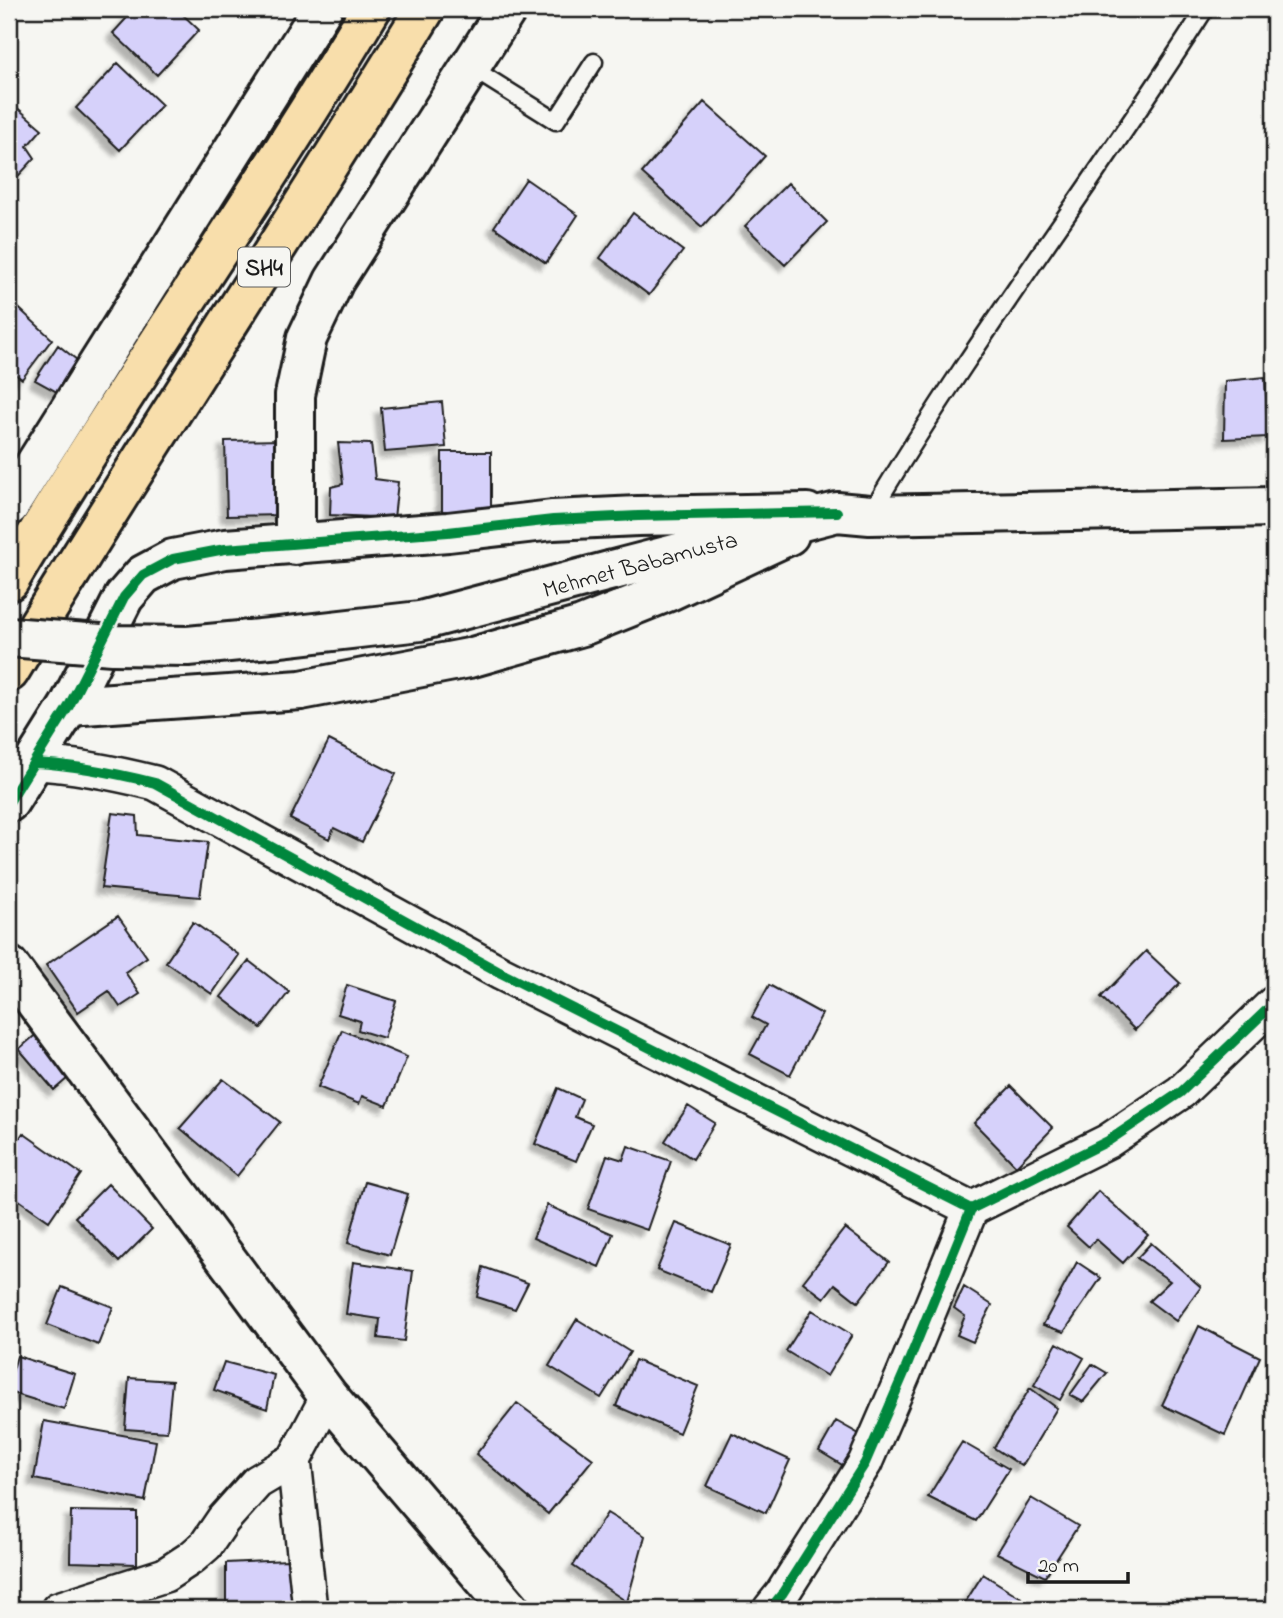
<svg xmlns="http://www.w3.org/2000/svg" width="1283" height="1618" font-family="'Indie Flower',sans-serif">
  <defs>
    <filter id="shadow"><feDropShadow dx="-6" dy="6" stdDeviation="2" flood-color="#0004"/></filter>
  </defs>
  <rect width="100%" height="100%" fill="#f6f6f2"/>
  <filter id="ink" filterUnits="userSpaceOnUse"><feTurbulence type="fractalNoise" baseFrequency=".0143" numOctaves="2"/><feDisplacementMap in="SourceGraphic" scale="14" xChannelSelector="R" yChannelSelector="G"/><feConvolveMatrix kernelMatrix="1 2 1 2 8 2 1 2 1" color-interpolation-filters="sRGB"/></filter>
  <g filter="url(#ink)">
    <path fill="#d6d1fa" stroke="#1c1c1c" stroke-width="2" filter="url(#shadow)" d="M135,9H177L199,30L157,75L113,33Z
      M118,63L162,105L120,150L76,108Z
      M704,102L765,156L702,227L642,173Z
      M14,105L42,129L27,146L35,158L9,186V110Z
      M526,179L578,215L546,263L494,227Z
      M788,183L827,222L785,265L745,226Z
      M633,213L683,251L649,295L600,258Z
      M9,299L52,339L22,379L9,370Z
      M58,345L82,364L64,396L35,380Z
      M1265,377L1268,437L1224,439L1225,381Z
      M442,402L446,447L385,452L381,408Z
      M281,440L283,515L227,516L225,441Z
      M338,443L371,444L375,479L398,482L394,518L330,515L331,487L343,484Z
      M442,452H491V511H442Z
      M329,740L396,774L362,842L334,828L329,839L290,819Z
      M112,813L137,816L138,835L208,842L200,897L101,888Z
      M118,916L147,957L125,972L140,994L120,1007L109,991L78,1012L46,965Z
      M193,922L239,955L212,994L166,962Z
      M1146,951L1180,983L1135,1030L1101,997Z
      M249,961L289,992L261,1028L221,997Z
      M347,985L396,1001L384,1038L358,1030L360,1021L338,1014Z
      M769,985L822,1014L790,1075L750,1054L766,1025L752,1017Z
      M342,1030L407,1057L387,1106L362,1096L359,1104L318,1087Z
      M40,1031L75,1072L54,1090L19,1049Z
      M223,1079L280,1122L237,1176L180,1128Z
      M1011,1086L1053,1128L1016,1166L974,1123Z
      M558,1088L582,1099L575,1117L592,1124L576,1161L535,1144Z
      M688,1106L715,1123L693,1159L665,1141Z
      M23,1133L81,1174L49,1221L9,1193V1154Z
      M628,1146L671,1161L647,1230L588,1209L607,1155L623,1160Z
      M365,1182L408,1194L390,1255L348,1243Z
      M108,1184L152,1229L119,1262L75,1217Z
      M1098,1191L1148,1235L1123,1263L1096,1239L1089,1247L1067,1227Z
      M547,1205L613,1234L599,1267L533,1238Z
      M676,1223L731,1245L711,1292L657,1270Z
      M845,1228L889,1262L858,1302L835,1284L824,1298L803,1282Z
      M1151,1243L1201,1287L1176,1321L1149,1301L1170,1281L1137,1258Z
      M353,1262L413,1271L404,1341L378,1338L380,1319L346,1314Z
      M1077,1262L1101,1278L1064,1332L1043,1325Z
      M483,1267L528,1283L515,1309L477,1297Z
      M62,1287L113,1307L98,1345L47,1325Z
      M964,1287L992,1305L973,1342L957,1335L965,1316L954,1308Z
      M812,1310L852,1335L827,1376L786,1351Z
      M577,1319L630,1352L601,1398L549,1366Z
      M1199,1326L1260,1357L1225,1435L1162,1405Z
      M1057,1343L1084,1358L1060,1400L1034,1385Z
      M17,1356L75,1374L64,1409L9,1392V1383Z
      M635,1360L698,1386L679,1433L616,1406Z
      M224,1362L274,1375L267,1409L214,1390Z
      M1092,1364L1107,1373L1083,1402L1070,1395Z
      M129,1378L172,1381L167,1432L125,1429Z
      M1030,1388L1057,1408L1022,1466L994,1448Z
      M517,1403L593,1459L548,1514L476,1454Z
      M44,1421L156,1441L145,1501L34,1479Z
      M836,1421L866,1438L849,1469L819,1451Z
      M732,1433L790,1460L766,1513L707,1486Z
      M962,1442L1009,1469L976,1521L928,1497Z
      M9,1493L18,1494L11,1548L9,1547Z
      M1031,1498L1078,1526L1045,1577L997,1553Z
      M71,1511L137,1512V1564L70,1562Z
      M607,1513L645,1536L627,1602L573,1566Z
      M288,1560L292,1609H226V1563Z
      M983,1574L1023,1599L1016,1609H961Z"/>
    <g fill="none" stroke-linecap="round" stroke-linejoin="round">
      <defs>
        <path id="service" d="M470,67L556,121L594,62
          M871,513C974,339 1097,179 1205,9"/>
        <path id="minor" d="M35,763C76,765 115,773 155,783L501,973L971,1209
          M294,1460L310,1609
          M58,1609L165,1575L191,1558L206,1545L223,1520L257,1482L294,1460L328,1396
          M770,1609L782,1594L865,1463L904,1373L971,1209L1108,1141L1181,1092L1274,1003"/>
        <path id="tertiary" d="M9,506L322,9
          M295,545V395L307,338L334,281L507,9
          M69,706L301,690L469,658L582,626L669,591L789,535
          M9,802L69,706L124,597L143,575L173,559L225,549L448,532L553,520L638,516L807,513
          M9,966L328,1396L510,1609"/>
        <path id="secondary" d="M613,570L837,512L870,515L1274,507"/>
        <path id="trunk" d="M9,581C124,387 255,203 371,9
          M9,672C145,450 289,232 425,9"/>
      </defs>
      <use href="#service" stroke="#1c1c1c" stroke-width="21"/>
      <use href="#minor" stroke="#1c1c1c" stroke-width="38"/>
      <use href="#tertiary" stroke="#1c1c1c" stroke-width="44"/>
      <use href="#secondary" stroke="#1c1c1c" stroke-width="44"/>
      <use href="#trunk" stroke="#1c1c1c" stroke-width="44"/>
      <use href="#service" stroke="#f6f6f2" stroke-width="16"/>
      <use href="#minor" stroke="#f6f6f2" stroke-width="33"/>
      <use href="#tertiary" stroke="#f6f6f2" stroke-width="38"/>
      <use href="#secondary" stroke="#f6f6f2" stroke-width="38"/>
      <use href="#trunk" stroke="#f8deab" stroke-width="38"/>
      <defs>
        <path id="secondary-bridge" d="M9,637L113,645L188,646L280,637L420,621L613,570"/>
      </defs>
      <use href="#secondary-bridge" stroke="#1c1c1c" stroke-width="44" stroke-linecap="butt"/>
      <use href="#secondary-bridge" stroke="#f6f6f2" stroke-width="38"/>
      <defs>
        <path id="cycleway" d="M35,763C76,765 115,773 155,783L501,973L971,1209
          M9,802L69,706L124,597L143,575L173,559L225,549L448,532L553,520L638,516L837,512
          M770,1609L782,1594L865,1463L904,1373L971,1209L1108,1141L1181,1092L1274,1003"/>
      </defs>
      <use href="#cycleway" stroke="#f6f6f2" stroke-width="15"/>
      <use href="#cycleway" stroke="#00873e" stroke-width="10"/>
    </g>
  </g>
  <g text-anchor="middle" stroke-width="6" stroke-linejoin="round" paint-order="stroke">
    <rect fill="#f6f6f2" stroke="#5d5d5c" stroke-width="2" x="238" y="247.5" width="52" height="39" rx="5"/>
    <g font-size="23" font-weight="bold" fill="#1c1c1c">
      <text x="264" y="275">SH4</text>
    </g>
    <g font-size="24" fill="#1c1c1c" stroke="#f6f6f2">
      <text transform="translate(640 564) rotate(-15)" y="8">Mehmet Babamusta</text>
    </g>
  </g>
  <rect width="1283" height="1618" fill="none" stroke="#f6f6f2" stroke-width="35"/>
  <rect x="18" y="18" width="1248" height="1583" fill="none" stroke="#1c1c1c" stroke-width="2.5" filter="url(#ink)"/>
  <path d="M1028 1572v10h100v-10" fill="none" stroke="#1c1c1c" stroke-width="3.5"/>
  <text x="1038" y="1572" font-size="21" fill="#1c1c1c" stroke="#f6f6f2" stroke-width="5" paint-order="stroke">20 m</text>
</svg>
